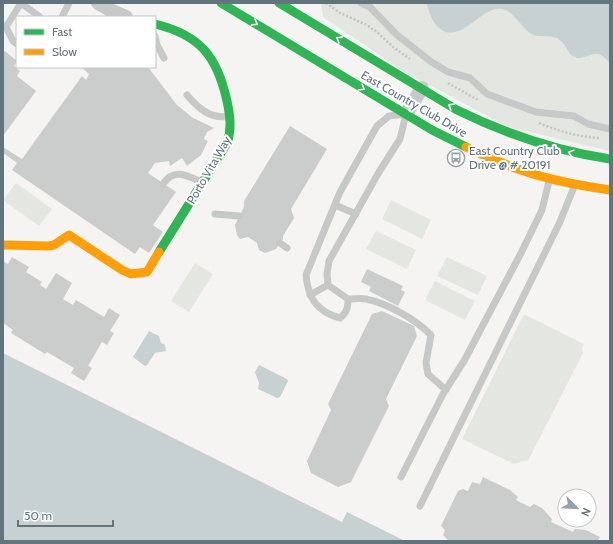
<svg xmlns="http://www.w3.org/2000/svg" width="613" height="544" font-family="Cabin,sans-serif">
  <rect width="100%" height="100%" fill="#f5f4f3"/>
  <path fill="#e4e6e1" d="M321,3H610V151L508,127L403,71L323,17Z
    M16,183L52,209L39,226L3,200Z
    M391,200L431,220L422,239L382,219Z
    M376,231L416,250L407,269L366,249Z
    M447,257L487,276L478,295L437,276Z
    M195,263L213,274L189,312L171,301Z
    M435,281L475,301L465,320L425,300Z
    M524,314L584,344L582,348L583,353L528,461L526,460L514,464L462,439Z"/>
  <path fill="#c7d1d2" d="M426,3H610V63C607,61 605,57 601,55C592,51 583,61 574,57C568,54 566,45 561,41C553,33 541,39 532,34C520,27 515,11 501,9C480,6 458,50 436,25C431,19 429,10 426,3Z
    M149,331L159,336L161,343L165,345L166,351L155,353L147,365L145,366L133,357Z
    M3,353L342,522L347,512L405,541H3Z
    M259,365L287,379L288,381L280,397L277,398L258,389L259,383L255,372Z"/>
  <path fill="#cbcccc" d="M5,51L17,61L14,66L20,71L17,76L36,91L3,136V53Z
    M81,67H148L177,105L193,118L214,128L207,132L204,139L208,141L201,155L187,166L182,158L170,166L169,161L155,163L148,173L176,192L153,225L163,232L149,253L140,247L135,254L12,170L17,163L3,153V147L22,159L82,76L86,80L89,74Z
    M290,126L327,149L291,209L294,218L283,236V239L276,249L265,253L259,250L257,243L248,237L240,239L237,235L235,225L244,207V201Z
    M12,257L29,267L26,272L42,282L40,285L46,289L56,273L72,283L63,299L73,305L76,300L104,317L109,308L120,315L110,331L114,333L107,345L102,342L88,366L92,368L84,381L71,373L74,368L47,352L45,354L11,333L13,330L3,323V261L8,264Z
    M367,269L403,286L401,290L405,292L398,306L369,291L371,287L361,282Z
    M382,311L414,326L417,336L386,399L389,406L351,482L338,487L311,473L307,461L331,410L328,404L372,314Z
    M483,477L510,490L518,497L516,500L530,507L534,504L542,508L552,519L551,522L573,532L575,529L586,530L600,537L598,541H449L443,535L445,530L441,526L458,491L463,489L468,491L472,482L480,484Z"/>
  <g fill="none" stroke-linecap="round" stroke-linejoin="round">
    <path stroke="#c4c5c6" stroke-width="2.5" stroke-dasharray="2 2" stroke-linecap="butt" d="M326,3L340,13L367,25L377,32L393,47L410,59
      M448,83L478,100
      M539,123C558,131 578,137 600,138"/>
    <path stroke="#c7c9c8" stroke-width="7" d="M21,3L40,17
      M361,3L370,7L396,34L430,61L448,72L470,78L487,94L536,112L574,116L588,124L610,129
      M62,17L69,3
      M155,36L157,45L164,58
      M17,44L13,41L6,27L21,3
      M187,95C198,108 211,120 229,116
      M406,114L400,139L379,172L329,261L327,274L328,285L348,299C348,308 347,312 340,318C317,312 308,298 306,275L340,192L377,126L389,116Z
      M163,184C174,168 186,175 201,182
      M335,205L356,214
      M215,214L239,216
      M280,243L287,248
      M310,295L328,285
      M348,299C354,299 361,298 366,299C389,304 415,319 431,335L426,363L428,374L446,390
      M401,477L443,394L464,361L521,253L542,210L549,181
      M420,506L559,224L574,187"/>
    <path stroke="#c7c9c8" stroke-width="14" d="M98,3L112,11L126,17
      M406,114L422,88"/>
    <path stroke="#30b455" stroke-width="9" d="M221,3L432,130L466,147
      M279,3L457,110C506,134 556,151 610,159
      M155,24C200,35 217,56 227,101C230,115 232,129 227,143L159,252"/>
    <path stroke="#ff9f0a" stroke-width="9" d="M466,147C517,172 554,182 610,190
      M3,245L49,246L54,245L69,235L122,270L131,274L147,272L159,252"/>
  </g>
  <defs><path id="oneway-chevron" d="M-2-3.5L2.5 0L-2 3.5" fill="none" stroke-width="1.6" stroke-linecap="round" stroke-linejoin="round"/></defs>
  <g stroke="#fff">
    <use href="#oneway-chevron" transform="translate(255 23) rotate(31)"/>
    <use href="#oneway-chevron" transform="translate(339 39) rotate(-150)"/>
    <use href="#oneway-chevron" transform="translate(362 88) rotate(31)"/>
    <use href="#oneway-chevron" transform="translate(451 106) rotate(-148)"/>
    <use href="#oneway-chevron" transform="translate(571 153) rotate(-165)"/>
  </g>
  <defs>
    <symbol id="bus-ring" viewBox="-11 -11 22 22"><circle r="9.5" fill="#fff" stroke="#95a1a6" stroke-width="1.5"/><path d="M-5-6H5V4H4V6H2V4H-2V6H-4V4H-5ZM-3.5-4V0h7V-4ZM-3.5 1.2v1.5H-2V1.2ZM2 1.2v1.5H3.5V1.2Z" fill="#95a1a6"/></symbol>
  </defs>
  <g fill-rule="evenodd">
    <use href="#bus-ring" x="446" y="148" width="20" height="20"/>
  </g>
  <g text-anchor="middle" stroke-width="4" stroke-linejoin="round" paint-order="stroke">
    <g font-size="12" fill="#62757c" stroke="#fff">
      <text transform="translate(414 104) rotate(30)" y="4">East Country Club Drive</text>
      <text transform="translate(209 170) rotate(-60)" y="4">Porto Vita Way</text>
    </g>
    <g font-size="12" fill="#62757c" stroke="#fff" text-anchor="start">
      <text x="469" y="155">East Country Club<tspan x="469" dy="14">Drive @ # 20191</tspan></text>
    </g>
  </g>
  <rect width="613" height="544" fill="none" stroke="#62757c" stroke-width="8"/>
  <rect x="16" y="16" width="140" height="52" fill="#ffffff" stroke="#c0c8cb"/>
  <rect x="24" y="29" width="20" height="6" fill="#30b455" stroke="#c0c8cb"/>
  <text x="52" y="36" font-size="12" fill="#62757c">Fast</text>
  <rect x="24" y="49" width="20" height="6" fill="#ff9f0a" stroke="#c0c8cb"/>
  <text x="52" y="56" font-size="12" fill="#62757c">Slow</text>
  <g transform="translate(577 508) rotate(114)"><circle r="19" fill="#ffffff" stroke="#c0c8cb"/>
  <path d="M0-3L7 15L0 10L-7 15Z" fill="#95a1a6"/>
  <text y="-6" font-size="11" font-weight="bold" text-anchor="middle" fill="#62757c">N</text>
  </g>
  <path d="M18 520v6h95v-6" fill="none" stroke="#62757c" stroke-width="2"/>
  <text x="24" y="520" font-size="12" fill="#62757c" stroke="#ffffff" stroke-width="3" paint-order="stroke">50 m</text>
</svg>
